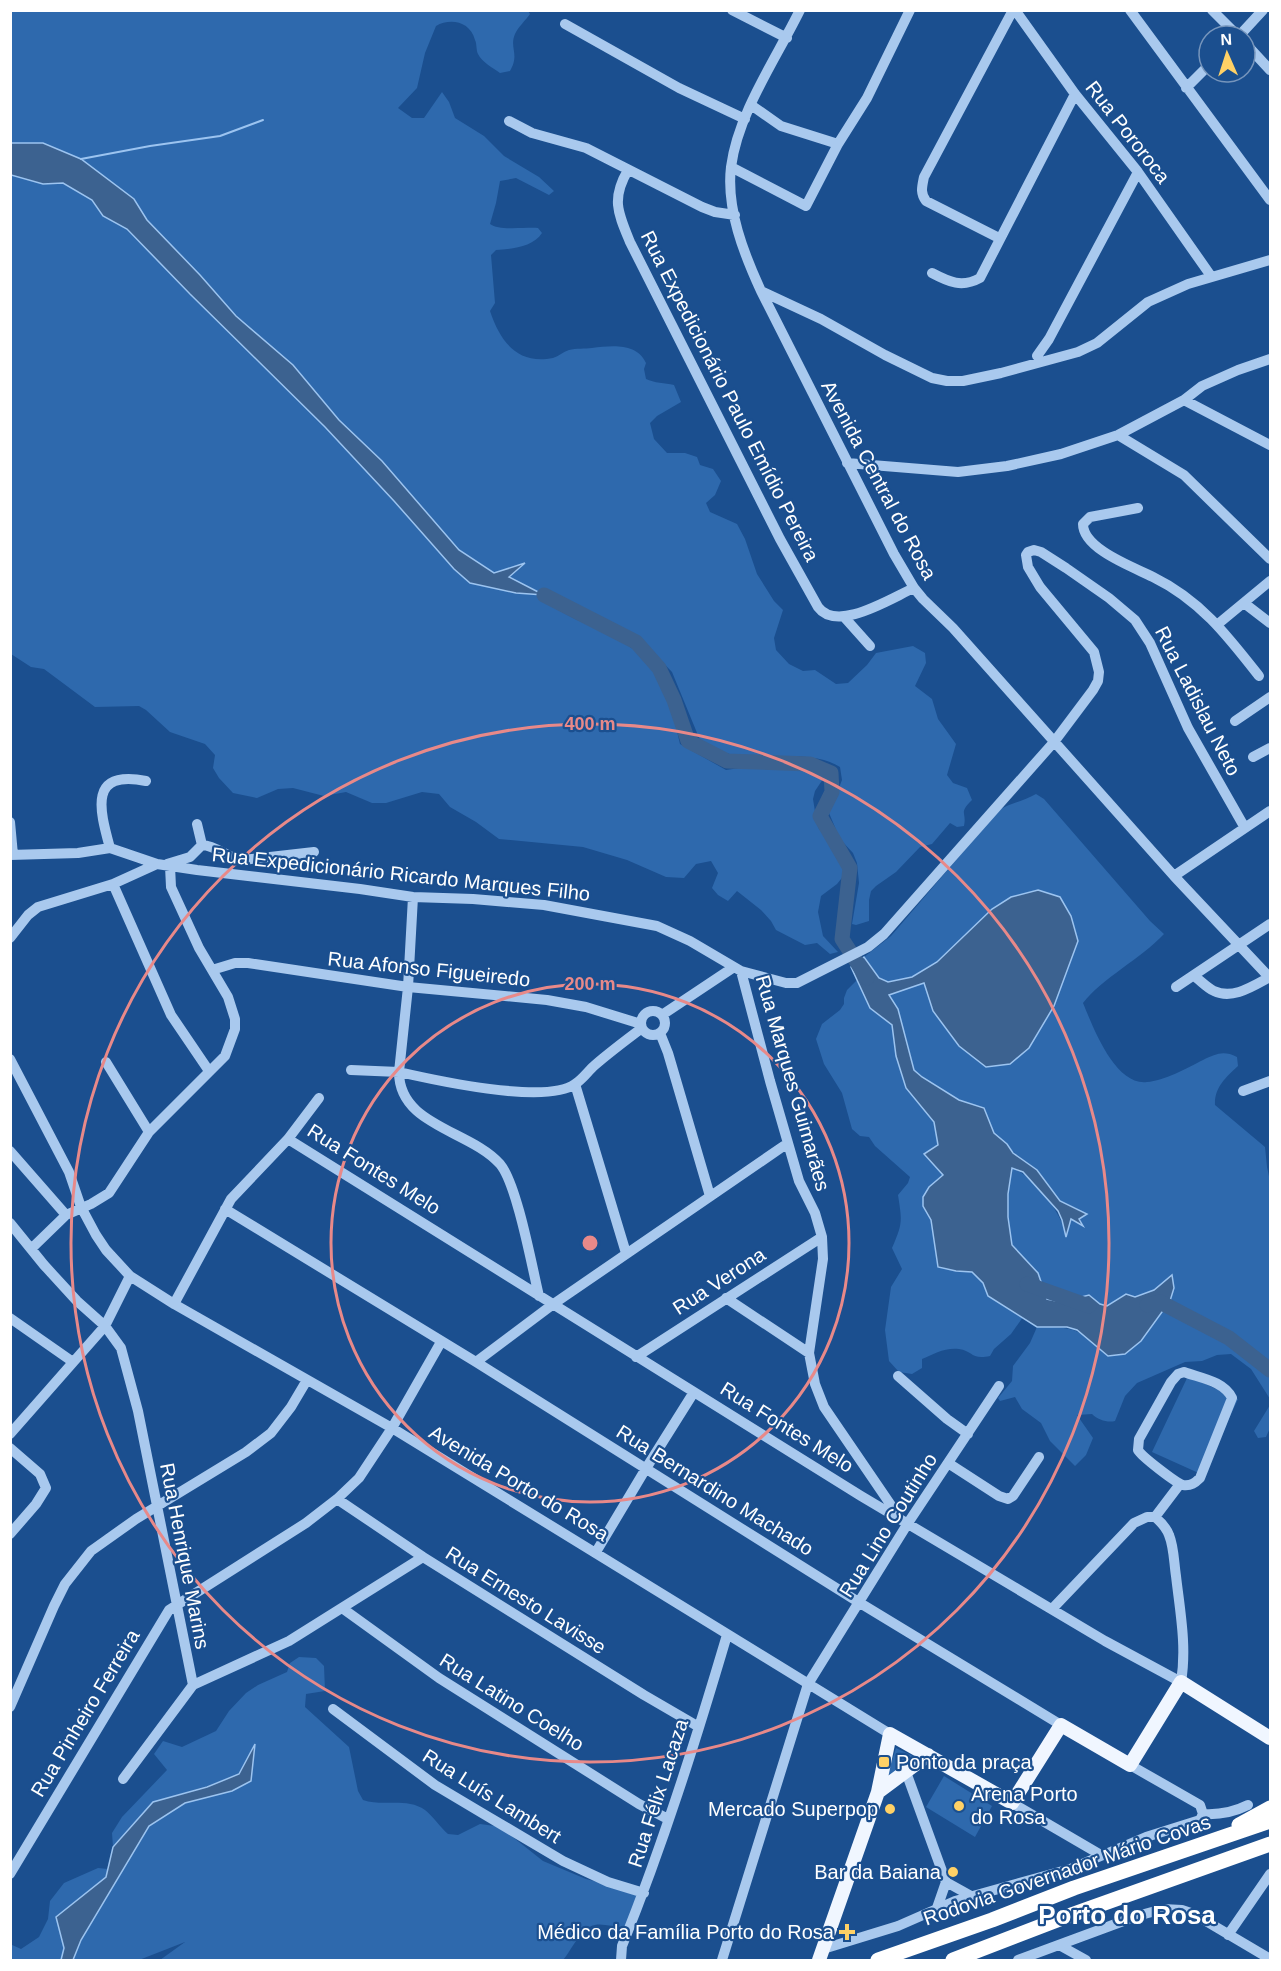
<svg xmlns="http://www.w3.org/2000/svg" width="1281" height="1971" font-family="Arial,sans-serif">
  <rect width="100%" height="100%" fill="#1b4f8f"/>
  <path fill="#2e69ad" d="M10,11H528L530,14C526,20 518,27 515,34C509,48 520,54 510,71L500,73C493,68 482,62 478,54C476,50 477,44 475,40C470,21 450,18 436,26L425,53L417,88L398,108L412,118H424L442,92L449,102L455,118L484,136L504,156L539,177L554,191L549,195L516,178L500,181L496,203L490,224C499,231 525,227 538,228L542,233C533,247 512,249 496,250L491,255L495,303L490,311C500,341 517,365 553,358C559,356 563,352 569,350C576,348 585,349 592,348C611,346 636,342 646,363L644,369L646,379C654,383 665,383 674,385L681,402L657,416L650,423L654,439L667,453H685L697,457L700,465L713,469L721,481L715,495L706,503L710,512L737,524L745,539L757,574L774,601L783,610L774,638L776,650L789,664L803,671L815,670L836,684L848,683L867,665L876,653L913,646L925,653L926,663L915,686L932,699L938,719L956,744L947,775L953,783L967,788L972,800C958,814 967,811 964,826L957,827L950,823L932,844L920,847L896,872L876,886L871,891L869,900V921L856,925L852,924L859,883L857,863L853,853L840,839L829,813L842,780L840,767C814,751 776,758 747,757C731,755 717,751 702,745L672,672L643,642L563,599L545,595C546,599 548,604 552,606C579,624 613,632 638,653C662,672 674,715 680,744L726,770L746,767H805C813,768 819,771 823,779L815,791L813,799L817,824L819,829L831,843L845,874L837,884L821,896L818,912L823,936L838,952L830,954L817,943L805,945L776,930L771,921L761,910L737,891L728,901L718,895L712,888L718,873L711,861L696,864L684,878L666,877L627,860L583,847L499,839L476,822L450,807L439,794L422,792L386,803H372L346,792L324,796L293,788L278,789L257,798L233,793L219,778L213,768L215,755L205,744L170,732L146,710L139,706L95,707L44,669L31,667L11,654V175L43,184L63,183L92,200L103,216L127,229L190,294L325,427L394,501L454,569L470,583L494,587L523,565L494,573L459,550L382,461L339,420L293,365L236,316L147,220L134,199L43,143H11Z
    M1036,794L1044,799L1150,921L1164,934C1141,959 1102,978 1083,1003C1093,1027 1115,1086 1147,1082C1164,1081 1187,1068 1203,1060C1216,1054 1223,1050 1237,1057L1238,1066C1226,1077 1214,1088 1215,1105L1265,1147L1267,1167L1270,1181V1399L1251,1369L1231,1354L1217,1355L1202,1361L1185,1362L1137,1383L1125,1396L1115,1421C1108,1423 1098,1420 1092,1414L1077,1415L1093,1438L1086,1455L1075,1466L1050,1441L1041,1423L1022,1409L1015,1397L1000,1401L998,1398L1012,1381L1013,1366L1030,1343L1037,1327C1067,1328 1075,1325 1097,1347L1160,1314L1170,1301L1172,1276L1154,1290L1107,1306L1100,1304L1089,1295L1061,1302L1047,1299L1038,1273L1012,1245L1008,1217V1194L1012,1168C1035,1176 1060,1212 1067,1235L1071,1218L1083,1225L1079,1219L1086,1215L1076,1208L1060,1201L1037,1170L1013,1152L1007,1144L994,1133L984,1108L959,1100L922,1077L914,1070L906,1037L888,994L924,983L933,1011L1043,1023L1054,1006L1078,941L1071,916L1060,897L1037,890L1011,897L992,909L937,962L912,977L889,982L879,978L864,957L891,936L999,810C1011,803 1024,801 1036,794Z
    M857,980L870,1008L892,1025L896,1056L906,1088L934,1122L938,1145L924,1154L943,1175L929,1187L923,1206L931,1220L938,1266L956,1271L972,1272L983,1283L988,1296L1023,1317L1011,1334L994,1349L990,1356C971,1360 973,1351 959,1349C946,1347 933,1354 922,1359V1368L912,1374L899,1372L889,1361L885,1330L891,1287L902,1269L892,1248C903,1223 902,1221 898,1195L908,1183L910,1177L875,1146L869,1137L860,1136L852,1129L842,1093L824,1064L816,1039L822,1024L840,1010L844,1004V998L847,990Z
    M1188,1376L1238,1399L1203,1475L1152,1452Z
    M1270,1405V1428L1266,1437L1258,1438L1254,1431Z
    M299,1657L316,1658L324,1666L325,1691L306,1694L305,1707L349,1747L358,1791L363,1800C382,1807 407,1797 425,1810C432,1815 440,1827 448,1834L458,1835L480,1824L495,1826L504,1830L543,1861L586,1879L630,1890L637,1896L625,1927C615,1928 604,1923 595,1925C581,1927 572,1950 563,1960H160L185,1942L139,1960H73L81,1940L149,1826L185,1803L232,1791L239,1774L207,1786L153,1802L113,1847L112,1833L122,1817L167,1770L154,1754L163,1741L182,1747L216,1731L229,1711L246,1693L258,1685L287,1672L290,1663Z
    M896,1748L917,1758L886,1779Z
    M944,1776L992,1806L975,1837L926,1807Z
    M98,1868L108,1869L106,1877L56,1917L64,1948L61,1960H11L10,1944L21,1949L39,1937L48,1919L50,1901L64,1883Z"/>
  <path fill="#3c6290" stroke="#9cc4f0" stroke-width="1.5" d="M11,143H43L81,159L134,199L147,220L200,275L236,316L293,365L339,420L382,461L459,550L494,573L525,563L509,577L544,595L516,593L470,583L454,569L394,501L325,427L190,294L127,229L103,216L92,200L63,183L43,184L11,175Z
    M1038,890L1060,897L1071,916L1078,941L1054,1006L1029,1048L1010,1064L986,1067L959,1046L933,1011L924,983L889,995L898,1009L914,1070L922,1077L959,1100L984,1108L994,1133L1007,1144L1013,1153L1037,1170L1060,1201L1087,1214L1079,1219L1083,1226L1071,1219L1066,1237L1062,1220L1058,1211L1023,1172L1012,1168L1008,1194V1217L1012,1245L1038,1273L1047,1299L1061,1302L1089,1295L1100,1304L1107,1306L1126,1294L1135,1297L1154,1290L1172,1275L1174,1288L1170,1301L1141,1341L1125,1354L1108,1356L1077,1330L1067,1327H1037L988,1296L983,1283L972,1272L956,1271L938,1267L931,1220L923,1206V1197L929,1187L943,1175L924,1154L938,1145L934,1122L906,1088L896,1056L892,1025L870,1008L851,967L864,957L879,978L888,982L912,977L937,962L992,909L1011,897Z
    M255,1744L251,1781L232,1791L185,1803L149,1826L81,1940L73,1960H61L64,1948L56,1917L106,1877L113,1847L153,1802L207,1787L239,1774Z"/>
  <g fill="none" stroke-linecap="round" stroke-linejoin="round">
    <path stroke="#9cc4f0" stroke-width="2" d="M81,159L150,146L220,136L263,120"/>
    <path stroke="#3c6290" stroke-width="15" d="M544,595L636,642L659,668L674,700L688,741L727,761L810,764L831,773L832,792L820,816L850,868L842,939L867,978
      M1027,1284L1089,1306
      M1147,1305L1160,1302L1229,1338L1270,1370"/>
    <path stroke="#a9c9ee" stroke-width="10" d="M732,10L787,38
      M800,10C776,59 738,113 731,167C726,209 744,254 761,291L894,554L914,588L923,599L953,628L1174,876L1270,978
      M1015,10L1075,94L1138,172L1211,276
      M1130,10L1270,200
      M1212,10L1238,36
      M565,24L679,88L745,119
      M1239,36L1263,10
      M1245,43L1270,70
      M1186,88L1209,65
      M751,105L781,126L838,144L867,98L910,10
      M509,121L532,133L586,148L702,207L715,212L735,215
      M731,167L806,206L838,144
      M628,170C611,199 618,213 630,242L780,539L818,607C837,633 891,598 914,588
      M999,238L926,201C920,193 922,187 924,177L1013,10
      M932,273C949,282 962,288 980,278L1075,94
      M761,291L821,319L885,355L932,378L947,381H963L1001,373L1078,352L1097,343L1148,302L1188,284L1270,260
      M1037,356L1049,339L1138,172
      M1184,400L1270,445
      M1118,435L1184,475L1270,559
      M847,463L958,472L1007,466L1061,454L1118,435L1184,400L1202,386L1238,370L1270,359
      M1138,508L1090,517L1083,524C1083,549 1133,567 1153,577C1200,600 1227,635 1259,676
      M1244,603L1270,623
      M845,618L870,646
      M1218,624L1270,581
      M1235,721L1270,697
      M1253,757L1270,748
      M10,822L13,855
      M197,824L202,845
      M110,848C99,808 89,770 146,781
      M10,855L78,853L110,848L157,864L197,870L360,889L413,897L473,899L544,905L657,926L690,941L741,971L786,983H797L868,947L884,934L1054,742L1093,690L1098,681L1099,672L1094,652L1040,587L1028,567L1026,555L1028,552L1034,550L1041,552L1066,568L1109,598L1135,620L1150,643L1188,728L1245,828
      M167,864L190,857L202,845C218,846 228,859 243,860L314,852
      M1174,876L1270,811
      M113,884L171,1015L209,1071
      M413,897L408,987L399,1072C434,1080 546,1105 575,1084C583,1079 588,1071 595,1065C610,1052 626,1040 642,1028
      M10,938L28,915L38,907L113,884L157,864
      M212,970L235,963H248L408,987L547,1000L586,1007L641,1024
      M741,971L770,1081L799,1181L815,1213L822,1237L823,1259L809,1353L815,1384L824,1407L897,1514
      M1194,976C1200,980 1207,988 1214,991C1233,1000 1253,986 1270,977
      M1176,987L1270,924
      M641 1023a12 12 0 1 1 24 0a12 12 0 1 1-24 0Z
      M662,1015L734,967
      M660,1033L668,1053L710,1196
      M10,1059L69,1172L81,1207L96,1235L106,1250L130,1276L174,1304L392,1428L890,1734
      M106,1062L149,1132
      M351,1070L399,1072C399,1126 470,1130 500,1164C517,1184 532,1267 539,1296
      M575,1084L626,1253
      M1243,1091L1270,1081
      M288,1139L861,1496L1105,1641L1181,1682C1187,1647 1180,1611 1176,1576C1174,1563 1174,1547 1169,1535C1166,1527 1161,1522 1155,1517H1147L1134,1523L1053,1608
      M10,1151L66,1215
      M225,1209L476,1362L860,1603L1061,1725
      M10,1223L44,1265L77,1301L105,1326L121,1348L138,1411L193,1685
      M31,1249L66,1215L91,1204L109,1193L149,1132L225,1056L235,1029V1019L228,997L199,948L171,887L170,866
      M726,1298L809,1353
      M174,1304L231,1199L288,1139L319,1098
      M10,1318L73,1362
      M636,1357L822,1237
      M476,1362L552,1305L788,1143
      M1184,1372C1200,1378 1224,1381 1232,1398L1200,1478C1195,1483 1191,1486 1183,1485C1176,1483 1141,1456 1138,1450L1139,1439L1171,1382L1178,1374Z
      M898,1376L947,1419L968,1434
      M10,1434L105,1326L130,1276
      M10,1448L40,1474L46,1488L36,1504L10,1534
      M948,1463L999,1496L1008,1499L1013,1496L1039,1457
      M337,1499L423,1557L644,1695L699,1727
      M1155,1517L1180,1484
      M596,1552L645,1470L694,1392
      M342,1608L439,1678L639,1804L668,1819
      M10,1707L54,1606L65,1584L91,1551L136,1519L246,1452L271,1433L291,1407L307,1380
      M333,1709L435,1785L487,1816L563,1861L608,1882L644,1893
      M906,1772L946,1882L937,1908
      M123,1779L193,1685L289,1641L423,1557
      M1012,1803L1101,1855
      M1203,1814C1219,1815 1234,1812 1248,1805
      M10,1874L169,1610L306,1523L337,1499L359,1478L392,1428L441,1342
      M946,1882L973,1897
      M1228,1935L1270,1874
      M1059,1945L1086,1960
      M823,1949L898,1926L955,1901L1070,1869L1146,1837L1200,1820L1203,1814L1200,1805L1130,1765
      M621,1960L622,1946C663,1845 696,1740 727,1635
      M722,1960L808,1684L908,1523L999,1386
      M1018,1960L1137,1916L1163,1909L1182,1910L1194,1914L1270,1959"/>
    <path stroke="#f0f6ff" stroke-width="14" d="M878,1792L928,1755
      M819,1960L878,1792L890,1734L1012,1803L1061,1725L1130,1765L1181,1682L1270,1738"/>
    <path stroke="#fff" stroke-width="15" d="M1239,1825L1270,1808
      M878,1960L992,1920L1074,1888L1270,1821
      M953,1960L1057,1920L1270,1844"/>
  </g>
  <g fill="none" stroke="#e88989" stroke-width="3">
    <circle cx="590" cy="1243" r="259"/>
    <circle cx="590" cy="1243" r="519"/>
  </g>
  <g fill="#ffd166" stroke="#1b4f8f" stroke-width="2">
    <rect x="878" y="1756" width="12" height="12" rx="3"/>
    <circle cx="959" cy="1806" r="6"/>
    <circle cx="890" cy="1809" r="6"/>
    <circle cx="953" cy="1872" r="6"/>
    <path d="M844 1923h6v6h6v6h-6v6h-6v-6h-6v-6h6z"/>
  </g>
  <g text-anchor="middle" stroke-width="4.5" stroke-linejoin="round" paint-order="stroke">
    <g font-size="20" fill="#fff" stroke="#1b4f8f">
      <text transform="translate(1128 132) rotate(52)" y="7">Rua Pororoca</text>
      <text transform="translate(730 396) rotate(63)" y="7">Rua Expedicionário Paulo Emídio Pereira</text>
      <text transform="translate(879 480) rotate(62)" y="7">Avenida Central do Rosa</text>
      <text transform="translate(1198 701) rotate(63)" y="7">Rua Ladislau Neto</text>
      <text transform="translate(401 874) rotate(6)" y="7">Rua Expedicionário Ricardo Marques Filho</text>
      <text transform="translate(429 969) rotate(6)" y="7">Rua Afonso Figueiredo</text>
      <text transform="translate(793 1083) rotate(74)" y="7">Rua Marques Guimarães</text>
      <text transform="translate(374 1169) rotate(32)" y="7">Rua Fontes Melo</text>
      <text transform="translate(719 1281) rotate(-33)" y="7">Rua Verona</text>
      <text transform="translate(787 1427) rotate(32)" y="7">Rua Fontes Melo</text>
      <text transform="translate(519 1483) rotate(31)" y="7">Avenida Porto do Rosa</text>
      <text transform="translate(715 1490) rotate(32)" y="7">Rua Bernardino Machado</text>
      <text transform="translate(888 1525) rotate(-58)" y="7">Rua Lino Coutinho</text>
      <text transform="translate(185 1556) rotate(79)" y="7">Rua Henrique Marins</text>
      <text transform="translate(526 1600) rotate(32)" y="7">Rua Ernesto Lavisse</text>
      <text transform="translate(512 1702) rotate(32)" y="7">Rua Latino Coelho</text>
      <text transform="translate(85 1713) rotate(-59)" y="7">Rua Pinheiro Ferreira</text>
      <text transform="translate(658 1793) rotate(-72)" y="7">Rua Félix Lacaza</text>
      <text transform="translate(492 1796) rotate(32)" y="7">Rua Luís Lambert</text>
      <text transform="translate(1067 1870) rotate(-19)" y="7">Rodovia Governador Mário Covas</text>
    </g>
    <g font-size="20" fill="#fff" stroke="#1b4f8f" text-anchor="end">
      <text x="896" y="1769" text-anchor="start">Ponto da praça</text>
      <text x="971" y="1801" text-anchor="start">Arena Porto<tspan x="971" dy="23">do Rosa</tspan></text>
      <text x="878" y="1816">Mercado Superpop</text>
      <text x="941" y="1879">Bar da Baiana</text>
      <text x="834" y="1939">Médico da Família Porto do Rosa</text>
    </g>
    <g font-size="26" font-weight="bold" fill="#fff" stroke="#1b4f8f">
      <text x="1127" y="1924">Porto do Rosa</text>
    </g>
  </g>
  <circle cx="590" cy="1243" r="9" fill="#e88989" stroke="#1b4f8f" stroke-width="3"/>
  <g font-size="18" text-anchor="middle" font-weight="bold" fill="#e88989" stroke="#1b4f8f" stroke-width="4.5" stroke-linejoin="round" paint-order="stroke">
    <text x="590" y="730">400 m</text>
    <text x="590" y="990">200 m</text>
  </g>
  <rect width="1281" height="1971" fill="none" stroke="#ffffff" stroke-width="24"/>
  <g transform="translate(1227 54) rotate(357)"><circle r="28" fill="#1b4f8f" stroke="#7695bc" stroke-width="1.5"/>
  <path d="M0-4.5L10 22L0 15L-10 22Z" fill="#ffd166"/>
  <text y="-9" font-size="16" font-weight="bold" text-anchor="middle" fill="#ffffff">N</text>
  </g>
</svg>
